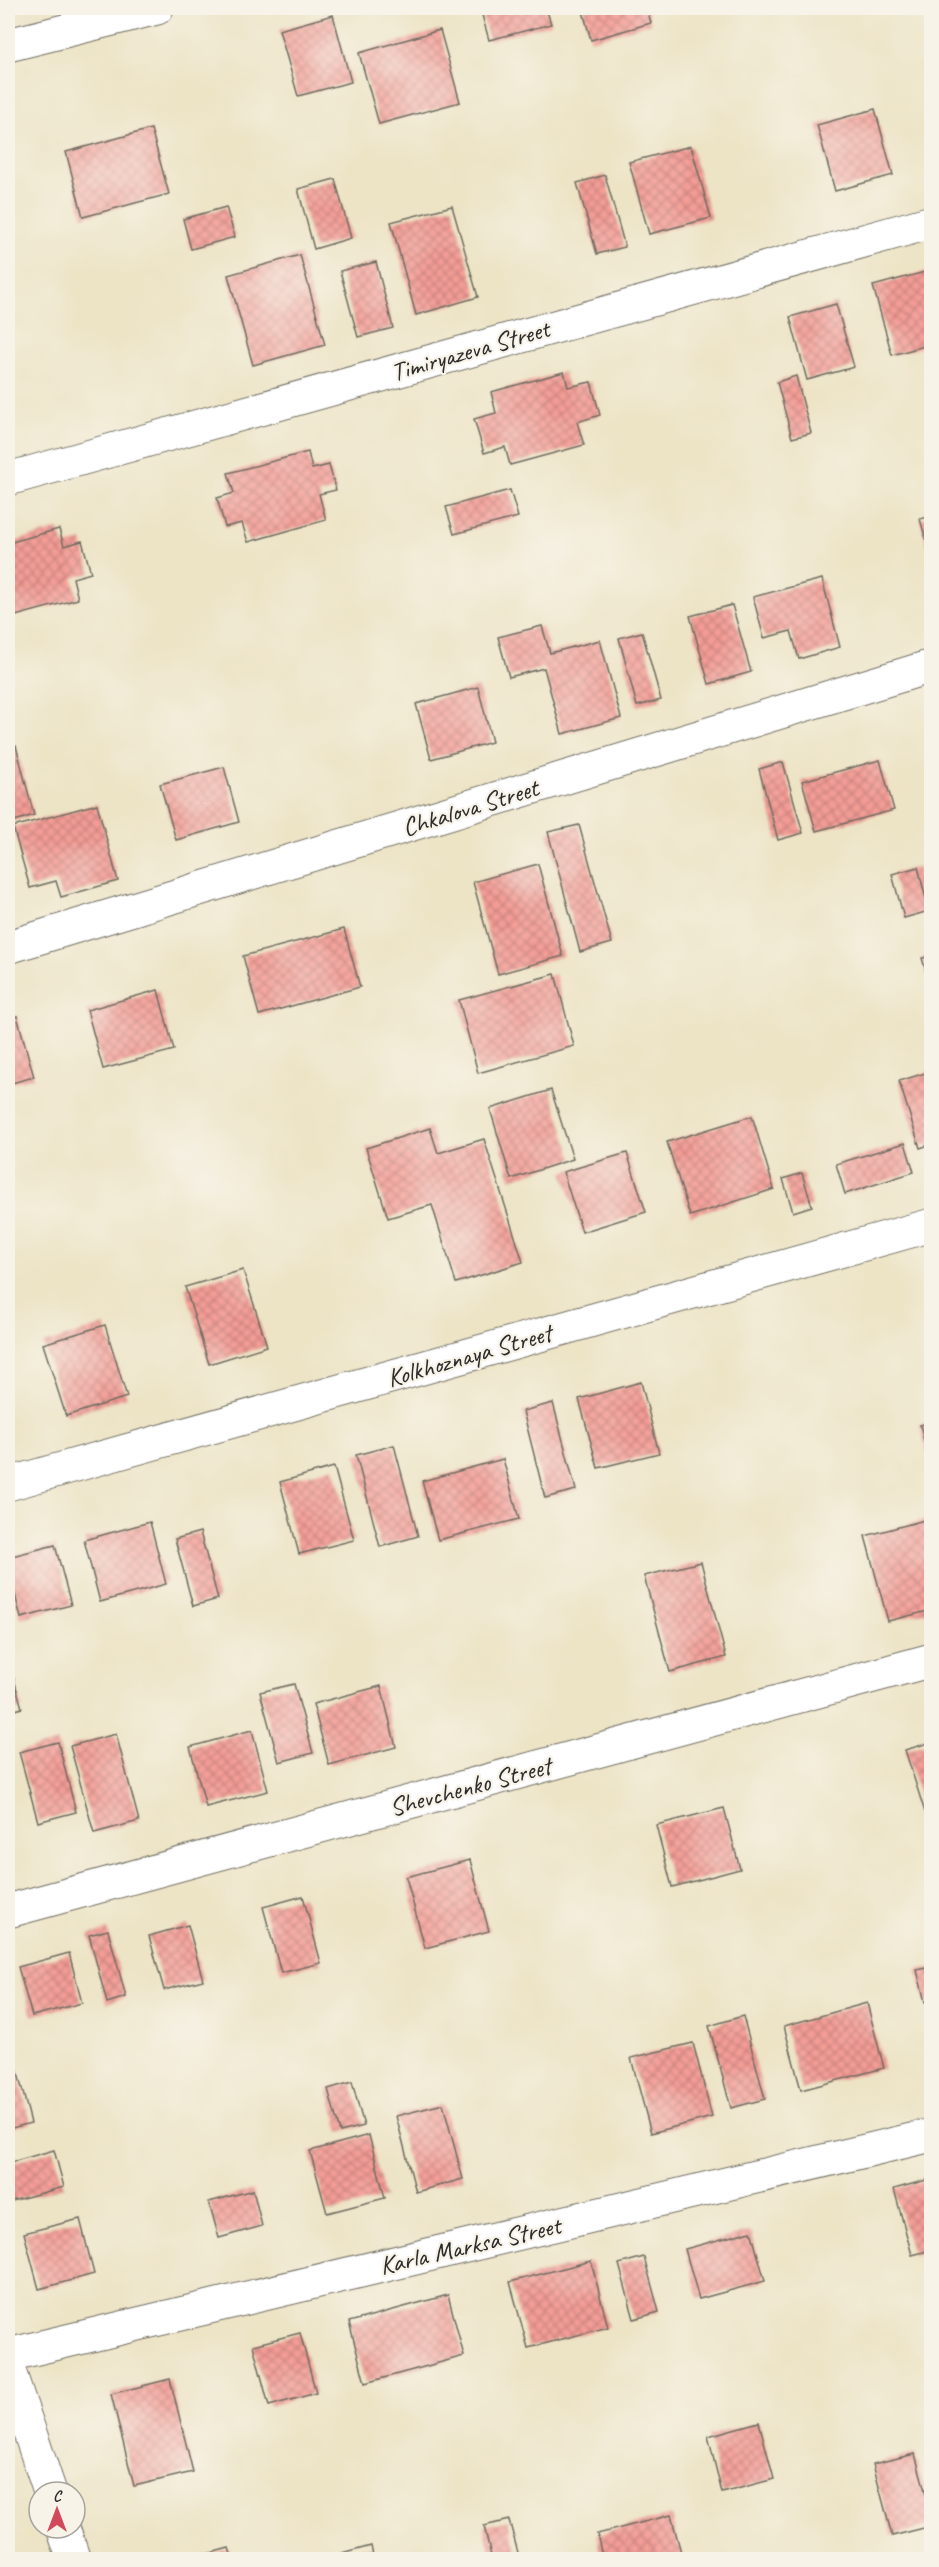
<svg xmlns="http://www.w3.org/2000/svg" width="939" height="2567" font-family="Caveat,sans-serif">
  <defs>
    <pattern id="building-cross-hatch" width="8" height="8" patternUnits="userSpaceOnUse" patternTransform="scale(1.5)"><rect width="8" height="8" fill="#f49d96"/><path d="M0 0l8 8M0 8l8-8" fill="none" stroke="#c6807b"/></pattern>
  </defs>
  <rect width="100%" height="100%" fill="#f7f3e8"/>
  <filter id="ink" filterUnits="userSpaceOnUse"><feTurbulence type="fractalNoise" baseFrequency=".0167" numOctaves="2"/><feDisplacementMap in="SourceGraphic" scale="12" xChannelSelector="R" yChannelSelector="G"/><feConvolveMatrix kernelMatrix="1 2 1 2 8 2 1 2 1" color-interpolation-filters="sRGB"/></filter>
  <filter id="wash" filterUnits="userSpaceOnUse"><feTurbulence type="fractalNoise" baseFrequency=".008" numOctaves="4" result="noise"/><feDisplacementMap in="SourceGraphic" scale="24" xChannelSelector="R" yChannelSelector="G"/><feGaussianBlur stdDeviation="1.35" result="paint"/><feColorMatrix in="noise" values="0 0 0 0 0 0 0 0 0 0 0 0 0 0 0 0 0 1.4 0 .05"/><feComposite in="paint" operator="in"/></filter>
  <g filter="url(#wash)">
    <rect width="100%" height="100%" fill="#ede4c6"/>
    <g id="blocks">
      <path fill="url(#building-cross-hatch)" d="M480,8H546L551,24L489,40Z
        M582,8H647L651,23L591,40Z
        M333,15L351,82L298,96L279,30Z
        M440,30L460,102L379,124L359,53Z
        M875,109L893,175L835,191L817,125Z
        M151,129L169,194L83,217L66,152Z
        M691,146L711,218L649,234L629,162Z
        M605,175L625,247L597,254L577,183Z
        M335,179L351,238L314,249L298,189Z
        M452,206L478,297L416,315L391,222Z
        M226,207L235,237L191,249L183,219Z
        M300,255L325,345L253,365L228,275Z
        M376,262L393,328L358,337L340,271Z
        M932,270V344L892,355L873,286Z
        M836,304L854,367L807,380L790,317Z
        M564,372L568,387L591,382L600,415L577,422L584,445L510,465L505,447L484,453L474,419L496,413L491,392Z
        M796,376L811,433L792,438L777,382Z
        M308,452L312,469L329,465L336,490L319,494L326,520L248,542L242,523L225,527L217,498L234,493L228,473Z
        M510,490L518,517L454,534L446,507Z
        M932,516V557H931L920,519Z
        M59,529L64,546L82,541L91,573L73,578L78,599L8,618V543Z
        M822,579L840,647L799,659L791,631L764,638L753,597Z
        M732,605L751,672L709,684L690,616Z
        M542,626L550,653L600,640L621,718L562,734L544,668L509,677L498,637Z
        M642,632L661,700L637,706L619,638Z
        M478,687L492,742L431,759L416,704Z
        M16,746L34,815L8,823V749Z
        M880,760L894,810L816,831L802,781Z
        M783,762L803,833L778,840L759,769Z
        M224,767L239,822L176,840L160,784Z
        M97,804L118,881L61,897L56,881L30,888L13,827Z
        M579,825L612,943L580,952L548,832Z
        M538,864L563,956L498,974L473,882Z
        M918,867L929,911L904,918L892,874Z
        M344,929L360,987L259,1015L243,956Z
        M932,956V988H931L922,958Z
        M555,974L574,1046L478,1073L459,1000Z
        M158,990L174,1050L103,1069L87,1010Z
        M17,1016L34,1077L8,1084V1019Z
        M932,1071V1144L920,1148L899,1081Z
        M551,1090L573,1159L511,1179L490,1109Z
        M752,1116L774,1189L690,1216L667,1142Z
        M430,1128L438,1153L484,1139L523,1262L456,1283L432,1205L388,1218L366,1148Z
        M905,1143L914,1172L845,1194L836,1164Z
        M627,1153L646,1212L582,1232L563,1172Z
        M802,1173L812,1206L793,1212L783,1179Z
        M243,1270L267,1346L209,1364L185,1287Z
        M105,1325L127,1397L66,1416L43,1344Z
        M641,1382L659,1453L598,1468L579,1399Z
        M553,1403L576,1490L545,1498L523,1411Z
        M932,1422V1466H931L920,1425Z
        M394,1445L418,1536L380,1547L356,1455Z
        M503,1459L519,1519L438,1540L422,1481Z
        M334,1467L354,1540L299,1554L280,1482Z
        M932,1518V1610L888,1621L865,1536Z
        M150,1522L166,1584L100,1602L84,1540Z
        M200,1532L218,1599L193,1606L175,1539Z
        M55,1545L71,1605L21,1618L8,1567V1557Z
        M701,1562L726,1657L670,1672L644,1576Z
        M8,1658L22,1708L8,1712Z
        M294,1684L313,1753L279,1762L260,1692Z
        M381,1686L396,1747L329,1765L313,1704Z
        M252,1730L268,1791L206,1807L190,1747Z
        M116,1734L139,1821L94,1833L70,1746Z
        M58,1742L76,1812L38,1822L19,1752Z
        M932,1742V1831H931L905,1750Z
        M724,1808L740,1869L672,1887L656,1825Z
        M470,1860L489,1931L425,1948L406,1877Z
        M303,1896L321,1963L281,1973L263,1907Z
        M188,1925L203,1980L164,1990L149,1936Z
        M108,1930L126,1997L107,2003L89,1935Z
        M69,1953L82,2003L32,2016L18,1967Z
        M932,1967V2000L925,2002L917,1970Z
        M867,2003L884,2068L801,2090L784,2026Z
        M743,2016L765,2099L731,2108L709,2026Z
        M693,2043L712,2117L651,2133L631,2058Z
        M14,2058L31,2123L8,2129V2060Z
        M352,2082L364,2126L340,2132L328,2089Z
        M443,2104L463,2179L416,2192L396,2116Z
        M369,2135L385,2198L327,2213L310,2151Z
        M54,2150L64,2187L8,2202V2163Z
        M930,2179L932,2250L912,2255L894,2189Z
        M253,2190L262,2226L219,2238L209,2202Z
        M80,2219L94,2274L39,2289L24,2233Z
        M751,2231L765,2281L699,2299L685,2249Z
        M644,2257L659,2312L634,2319L619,2264Z
        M591,2261L608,2327L528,2348L510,2282Z
        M448,2295L464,2356L365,2383L349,2322Z
        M300,2333L316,2393L269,2406L253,2345Z
        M170,2379L193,2472L134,2486L111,2394Z
        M759,2422L774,2479L722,2493L708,2436Z
        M915,2454L932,2516V2526L892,2536L873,2464Z
        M671,2515L683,2560H603L597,2534Z
        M509,2520L520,2560H492L484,2526Z
        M371,2546L374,2560H323V2559Z
        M229,2548L233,2560H189V2559Z"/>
    </g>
  </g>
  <g filter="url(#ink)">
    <use href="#blocks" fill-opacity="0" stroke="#6f6c61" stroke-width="1.5"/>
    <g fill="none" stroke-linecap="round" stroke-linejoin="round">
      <defs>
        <path id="minor" d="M8,45L157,8
          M8,479L932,222
          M8,947L932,666
          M8,1484L932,1225
          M8,1911L932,1660
          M8,2355L932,2135
          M8,2368L50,2492
          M63,2528L74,2560"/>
      </defs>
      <use href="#minor" stroke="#6f6c61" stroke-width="35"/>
      <use href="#minor" stroke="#fff" stroke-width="33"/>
    </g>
  </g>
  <g text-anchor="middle" stroke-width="4.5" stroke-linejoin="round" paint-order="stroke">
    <g font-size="26" fill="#2b2b2b" stroke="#f7f3e8">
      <text transform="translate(470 350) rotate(-16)" y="9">Timiryazeva Street</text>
      <text transform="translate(470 807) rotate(-17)" y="9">Chkalova Street</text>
      <text transform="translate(469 1355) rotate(-16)" y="9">Kolkhoznaya Street</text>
      <text transform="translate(470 1786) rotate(-15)" y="9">Shevchenko Street</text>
      <text transform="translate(470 2245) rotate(-13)" y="9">Karla Marksa Street</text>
    </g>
  </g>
  <rect width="939" height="2567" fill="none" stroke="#f7f3e8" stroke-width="30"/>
  <g transform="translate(57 2510)"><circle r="28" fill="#f7f3e8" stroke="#a5a39c" stroke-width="1.5"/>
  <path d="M0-4.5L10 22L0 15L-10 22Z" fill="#d1495b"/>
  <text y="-9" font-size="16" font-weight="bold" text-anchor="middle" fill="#2b2b2b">С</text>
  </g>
</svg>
